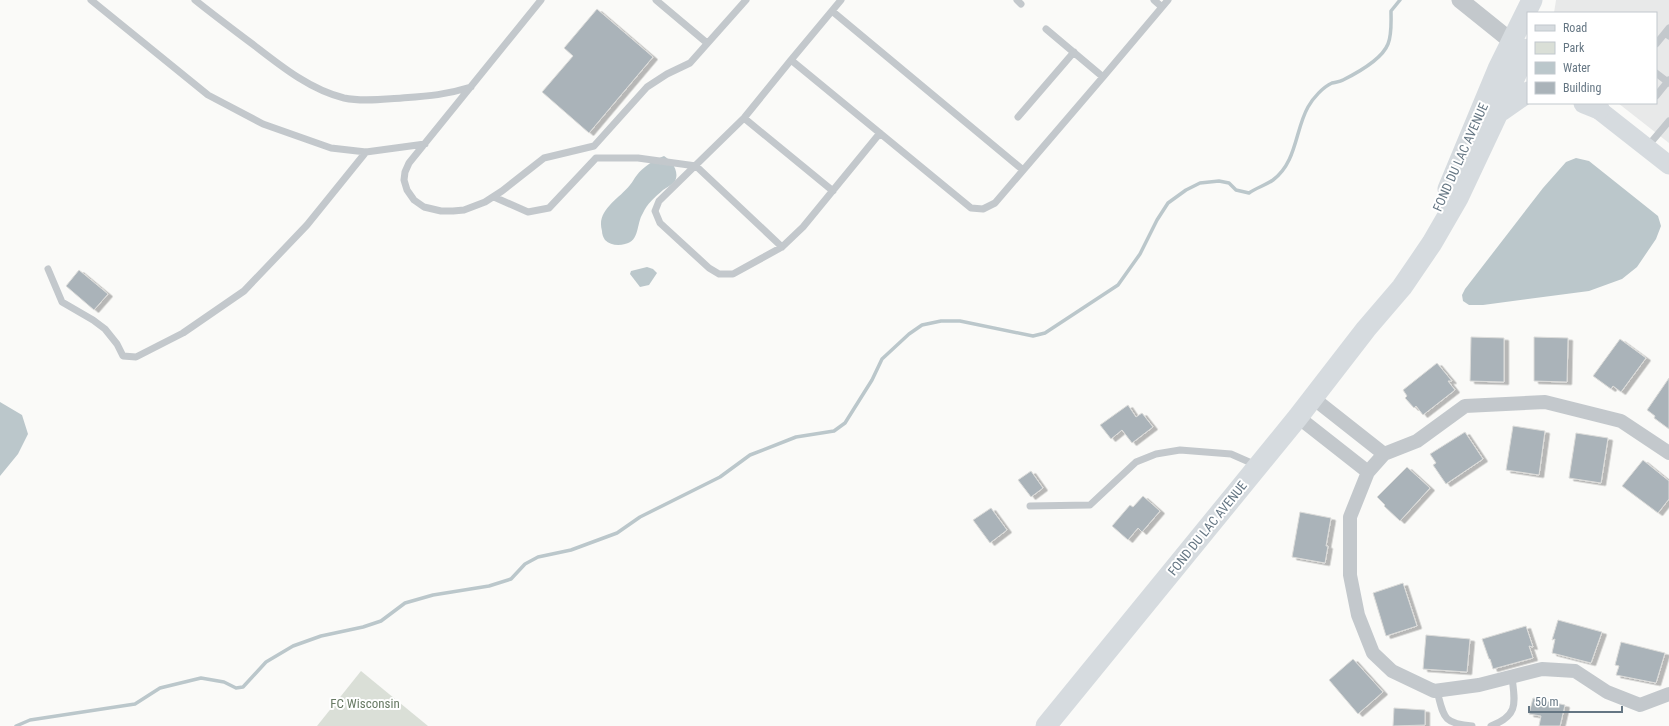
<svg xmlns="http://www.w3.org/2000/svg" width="1669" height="726" font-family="'Roboto Condensed',sans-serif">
  <defs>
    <filter id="shadow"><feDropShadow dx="4.5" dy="2.5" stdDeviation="0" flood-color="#0004"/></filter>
  </defs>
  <rect width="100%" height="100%" fill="#fafaf8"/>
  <path fill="#e8e9e9" d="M1556,0H1669V143L1618,103H1656V13H1554Z"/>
  <path fill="#dadfd7" d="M361,671L428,726H317Z"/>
  <path fill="#bbc7cb" d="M664,156C671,160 680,171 675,181C672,185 666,188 663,190C655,197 647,204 643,213C636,224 640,241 625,244C618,246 610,245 605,240C603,237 602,234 602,231C596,210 618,200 630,185C633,182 634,178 637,175C642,168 655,159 664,156Z
    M1576,158L1589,161L1658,216L1661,226L1656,239L1637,267L1622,279L1589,291L1483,305H1469L1463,301L1462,295L1465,289L1543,188L1566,162Z
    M647,267L653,269L657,273L649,285L640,287L630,274L631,271Z
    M0,402L22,415L28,434L18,454L0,476Z"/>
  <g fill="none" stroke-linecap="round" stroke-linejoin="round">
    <path stroke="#bbc7cb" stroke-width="3.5" d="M16,726L30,720L135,704L160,688L201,678L224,682L236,688L243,687L266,662L293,646L321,636L363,627L381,621L405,603L433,595L489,586L511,579L525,564L538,557L571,550L617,533L640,517L720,477L750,455L796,437L834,431L845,423L872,380L882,359L909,334L922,325L941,321H960L1033,336L1045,333L1118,285L1140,254L1157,220L1168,203L1186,190L1200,183L1219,181L1229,183L1236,190L1249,193C1256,188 1266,185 1273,180C1297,162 1295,130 1308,107C1313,98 1323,87 1332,83C1335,82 1340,82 1343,80C1357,73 1382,59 1388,44C1392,34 1391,22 1391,11L1400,0"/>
  </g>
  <path fill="#aab3b9" stroke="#dcdcda" filter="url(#shadow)" d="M597,9L653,57L589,133L542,92L573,56L564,48Z
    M79,270L108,294L94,310L66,286Z
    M1471,337L1504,338V382L1470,381Z
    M1534,337L1568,338L1567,382L1534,381Z
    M1620,339L1646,358L1621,392L1613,386L1611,389L1593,376Z
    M1437,363L1452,381H1448L1455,390L1423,415L1416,406L1414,408L1405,398L1407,396L1403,390Z
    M1669,378V429L1654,418L1655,416L1647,410Z
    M1128,405L1136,417L1142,413L1153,427L1132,443L1122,430L1111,439L1100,425Z
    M1513,426L1545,431L1539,475L1506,470Z
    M1465,432L1483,459L1446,484L1433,465L1436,463L1430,454Z
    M1576,433L1608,438L1601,483L1569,478Z
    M1643,460L1669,481V499L1658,513L1622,486Z
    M1407,467L1430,488L1400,521L1384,506L1385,505L1377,497Z
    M1031,471L1043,488L1031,497L1018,480Z
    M1143,496L1160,511L1142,532L1138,528L1128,540L1112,526L1130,505L1133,507Z
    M991,508L1007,530L990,543L973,520Z
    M1300,512L1331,518L1326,546H1328L1325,563L1292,557Z
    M1403,583L1417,626L1386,636L1373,593Z
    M1558,620L1602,632L1591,663L1552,653L1555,639L1552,640Z
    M1526,626L1533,647L1529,646L1533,658L1493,669L1490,659H1489L1482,639Z
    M1426,635L1470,639L1467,672L1423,669Z
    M1621,642L1665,653L1656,683L1616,675L1619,666L1615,665Z
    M1353,659L1383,692L1358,714L1329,680Z
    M1533,698L1565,705L1560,726H1539L1541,716L1529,714Z
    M1394,708L1425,710V725L1393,726Z"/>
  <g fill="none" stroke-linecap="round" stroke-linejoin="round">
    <path stroke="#c3c8cc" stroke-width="7" d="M91,0L208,95L263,124L331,148L366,152L425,144
      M195,0C215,16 235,31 255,46C282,67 311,90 344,98C363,102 384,99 402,98C429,96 445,95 471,87
      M541,0L409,163L405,172L404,180L407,190L414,200L424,207L441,211H453L464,210L485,202L502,191L544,158L594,146L647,87L667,74L690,63L746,0
      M656,0L707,43
      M841,0L791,60L971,208L983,209L995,203L1103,77
      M1017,0L1021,4
      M1154,0L1162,7
      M832,11L1023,170
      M1669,28L1665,33L1669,36
      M1046,29L1103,77L1168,0
      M1656,44L1665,33
      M791,60L744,118L659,201L655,211L660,223L709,268L719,274H733L782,247L803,227L880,133
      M1656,73L1669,83
      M1656,96L1669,80
      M1018,117L1074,52
      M744,118L833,191
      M1647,147L1669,121
      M494,197L528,212L549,208L596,158H638L696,166L782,247
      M48,269L62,302L93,320L105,329L117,344L123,356L136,357L183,333L244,291L307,225L366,152
      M1030,506L1090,505L1136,462L1156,454L1180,450L1231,454L1256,465
      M1437,691C1444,717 1442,723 1472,726
      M1491,726C1519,715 1515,703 1512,677"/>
    <path stroke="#c3c8cc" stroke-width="14" d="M1313,398L1384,454
      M1298,417L1368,472
      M1669,453L1621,421L1545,402L1465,406L1417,441L1384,454L1368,472L1350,517V575L1358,615L1373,653L1392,671L1434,691L1479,685L1542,669L1575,671L1607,692L1640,705L1669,694"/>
    <path stroke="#c3c8cc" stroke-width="17" d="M1460,0L1511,41"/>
    <path stroke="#d6dbdf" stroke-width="19" d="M1590,103L1669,165"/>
    <path stroke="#d6dbdf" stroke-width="21" d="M1584,103L1599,109
      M1501,111L1528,92
      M1448,189L1498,69L1532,0
      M1046,726L1298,417L1366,329L1402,287L1432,243L1458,198L1528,49"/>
  </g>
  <g text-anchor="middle" stroke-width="4" stroke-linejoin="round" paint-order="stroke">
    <g font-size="13" fill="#657683" stroke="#fff">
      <text transform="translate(1460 157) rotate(-66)" y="5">FOND DU LAC AVENUE</text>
      <text transform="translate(1207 528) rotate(-51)" y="5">FOND DU LAC AVENUE</text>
    </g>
    <g font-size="13" fill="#687a64" stroke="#fff">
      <text x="365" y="708">FC Wisconsin</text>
    </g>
  </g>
  <rect x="1527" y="12" width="130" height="92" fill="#ffffff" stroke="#c1c8cd"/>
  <rect x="1535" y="25" width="20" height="6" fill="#d6dbdf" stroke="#c1c8cd"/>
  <text x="1563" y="32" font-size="12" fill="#657683">Road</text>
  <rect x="1535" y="42" width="20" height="12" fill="#dadfd7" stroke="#c1c8cd"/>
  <text x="1563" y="52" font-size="12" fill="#657683">Park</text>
  <rect x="1535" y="62" width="20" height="12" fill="#bbc7cb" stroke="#c1c8cd"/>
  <text x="1563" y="72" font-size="12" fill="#657683">Water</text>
  <rect x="1535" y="82" width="20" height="12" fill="#aab3b9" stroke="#c1c8cd"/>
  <text x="1563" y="92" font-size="12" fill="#657683">Building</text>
  <path d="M1529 706v6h93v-6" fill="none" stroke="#657683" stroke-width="2"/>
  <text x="1535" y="706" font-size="12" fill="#657683" stroke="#ffffff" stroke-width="3" paint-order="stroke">50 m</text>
</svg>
